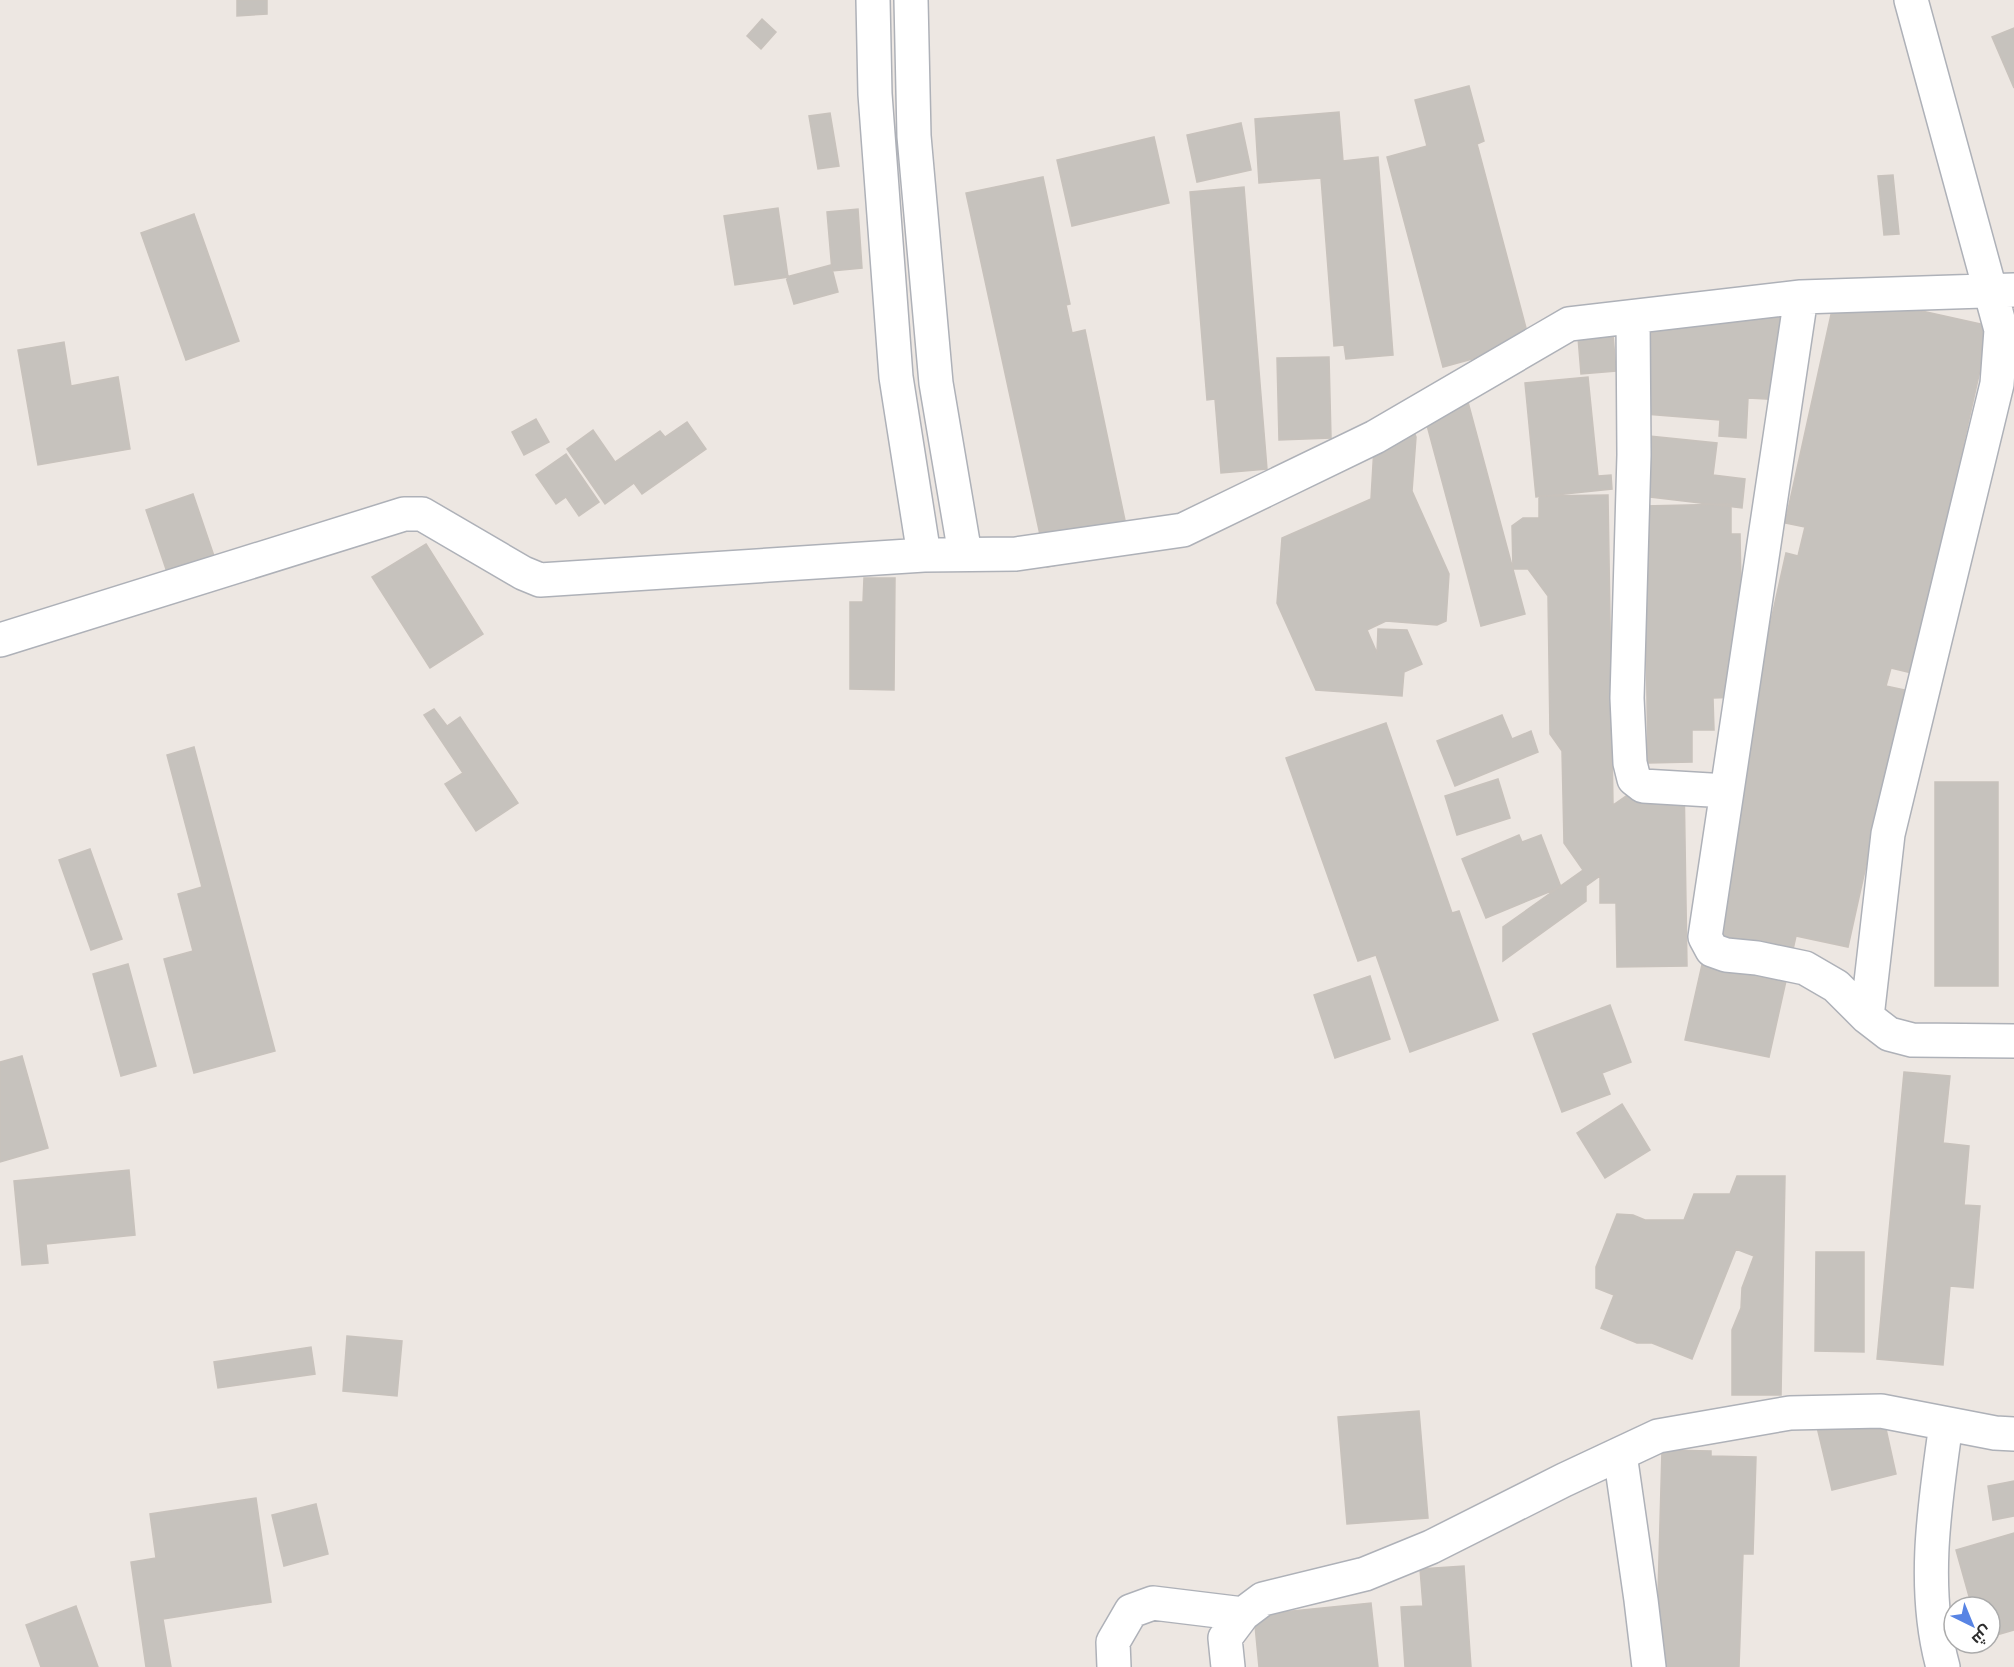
<svg xmlns="http://www.w3.org/2000/svg" width="2014" height="1667" font-family="Overpass,Cairo,sans-serif">
  <rect width="100%" height="100%" fill="#ede7e2"/>
  <path fill="#c6c2bd" stroke="#c8c2bc" stroke-width="1.5" d="M237,0H267V14L237,16Z
    M762,19L776,32L761,49L747,36Z
    M2014,28V88L1992,37Z
    M1469,86L1484,141L1477,144L1530,343L1443,367L1387,157L1427,146L1415,100Z
    M1339,112L1343,161L1378,157L1393,355L1346,359L1344,345L1334,346L1321,178L1259,183L1255,119Z
    M830,113L839,166L818,169L809,116Z
    M1241,123L1251,170L1197,182L1187,135Z
    M1154,137L1169,203L1072,226L1057,160Z
    M1893,175L1899,234L1884,235L1878,176Z
    M1043,177L1070,304L1066,305L1072,333L1085,330L1131,549L1047,567L966,193Z
    M1244,187L1267,469L1221,473L1215,399L1207,400L1190,192Z
    M778,208L788,277L735,285L724,216Z
    M858,209L862,268L832,271L827,212Z
    M194,214L239,341L186,360L141,233Z
    M831,265L838,292L794,304L786,277Z
    M1836,292L1990,326L1912,673L1891,668L1886,686L1905,690L1848,947L1796,936L1769,1057L1685,1040L1752,743L1744,741L1786,553L1798,556L1805,527L1785,523Z
    M1790,305L1783,400L1748,398L1746,438L1719,436L1720,420L1645,414L1653,312Z
    M1612,322L1616,371L1581,374L1577,325Z
    M64,342L71,386L118,377L130,449L38,465L18,350Z
    M1329,357L1331,438L1279,440L1277,358Z
    M1588,377L1598,476L1611,475L1612,489L1536,497L1525,383Z
    M1465,391L1525,614L1481,626L1421,403Z
    M536,419L549,442L524,455L512,432Z
    M687,422L706,449L642,494L634,483L605,504L567,449L593,430L615,462L660,431L665,437Z
    M1413,429L1416,437L1412,491L1449,574L1446,621L1437,625L1386,621L1367,630L1377,653L1378,629L1407,630L1422,664L1404,672L1402,696L1316,690L1277,603L1282,538L1371,499L1374,447Z
    M1649,436L1717,443L1713,475L1745,479L1742,508L1642,496Z
    M566,454L599,502L579,516L566,497L556,504L536,475Z
    M193,494L214,556L167,572L146,510Z
    M1608,495L1613,805L1652,778L1684,777L1687,966L1617,967L1616,903H1600V876L1586,886V901L1503,961V927L1583,870L1564,843L1562,751L1550,734L1548,596L1528,569H1513L1512,526L1523,518H1539V496Z
    M1731,504V534H1740L1743,697L1713,698L1714,730H1692V762L1648,763L1644,506Z
    M426,544L483,634L430,668L372,577Z
    M864,578H895L894,690L850,689V602H863Z
    M434,709L447,726L460,717L518,803L476,831L445,784L463,773L424,715Z
    M1502,715L1512,739L1531,731L1538,752L1455,786L1437,741Z
    M1386,723L1452,913L1459,911L1498,1020L1410,1052L1376,955L1358,961L1286,758Z
    M194,747L275,1051L194,1073L164,959L193,951L178,894L202,887L167,755Z
    M1498,779L1510,818L1457,835L1445,796Z
    M1935,782H1998V986H1935Z
    M1519,835L1522,842L1541,835L1561,887L1486,918L1462,859Z
    M90,849L122,939L91,950L59,860Z
    M128,964L156,1066L121,1076L93,974Z
    M1370,976L1390,1039L1335,1058L1314,995Z
    M1610,1005L1631,1062L1602,1073L1610,1094L1562,1112L1533,1034Z
    M22,1056L48,1148L0,1162V1062Z
    M1904,1072L1950,1076L1943,1143L1969,1146L1964,1205L1980,1206L1973,1288L1950,1286L1943,1365L1877,1359Z
    M1622,1104L1650,1150L1605,1178L1577,1133Z
    M129,1170L135,1235L46,1244L48,1263L22,1265L14,1181Z
    M1737,1176H1785L1781,1395H1732V1330L1741,1308L1742,1288L1754,1256L1736,1249L1692,1359L1652,1343H1637L1601,1328L1614,1295L1596,1288V1267L1617,1214L1633,1215L1645,1220H1684L1694,1194H1730Z
    M1816,1252H1864V1352L1815,1351Z
    M347,1336L402,1341L397,1396L343,1391Z
    M311,1347L315,1374L218,1388L214,1362Z
    M1419,1411L1428,1518L1347,1524L1338,1417Z
    M1882,1411L1896,1474L1832,1490L1817,1427Z
    M1662,1450L1711,1451V1456L1756,1457L1753,1554H1743L1739,1667H1656Z
    M2014,1481V1516L1993,1520L1988,1486Z
    M256,1498L271,1602L163,1619L171,1667H146L131,1562L156,1558L150,1514Z
    M316,1504L328,1554L284,1566L272,1515Z
    M2014,1533V1630L1990,1637V1607H1972L1956,1550Z
    M1464,1566L1471,1667H1405L1401,1607L1423,1606L1420,1569Z
    M1371,1603L1378,1667H1259L1254,1615Z
    M76,1606L98,1667H41L26,1625Z"/>
  <g fill="none" stroke-linecap="round" stroke-linejoin="round">
    <defs>
      <path id="minor" d="M873,0L875,94L896,377L924,555
        M911,0L914,136L936,383L965,554
        M1633,317L1634,455L1627,698L1630,763L1634,779L1643,786L1727,791L1705,937L1712,950L1726,955L1757,958L1805,968L1836,986L1867,1017L1889,1034L1912,1040L2014,1041
        M0,640L404,514H422L523,573L540,580L924,555L1016,554L1183,530L1375,437L1569,324L1801,297L2014,290
        M1727,791L1801,297
        M1867,1017L1888,834L1997,384L2001,330L1911,0
        M1620,1454L1641,1600L1649,1667
        M1114,1667L1113,1642L1131,1611L1153,1603L1243,1614
        M1228,1667L1225,1638L1243,1614L1263,1599L1365,1574L1431,1547L1564,1480L1658,1436L1790,1413L1881,1411L1995,1433L2014,1434
        M1943,1667C1921,1588 1935,1503 1946,1424"/>
    </defs>
    <use href="#minor" stroke="#aeb1b8" stroke-width="36"/>
    <use href="#minor" stroke="#fff" stroke-width="33"/>
  </g>
  <g transform="translate(1972 1625) rotate(137)"><circle r="28" fill="#ffffff" stroke="#ababab" stroke-width="1.5"/>
  <path d="M0-4.5L10 22L0 15L-10 22Z" fill="#5884e4"/>
  <text y="-9" font-size="16" font-weight="bold" text-anchor="middle" fill="#2d2d2d">ش</text>
  </g>
</svg>
